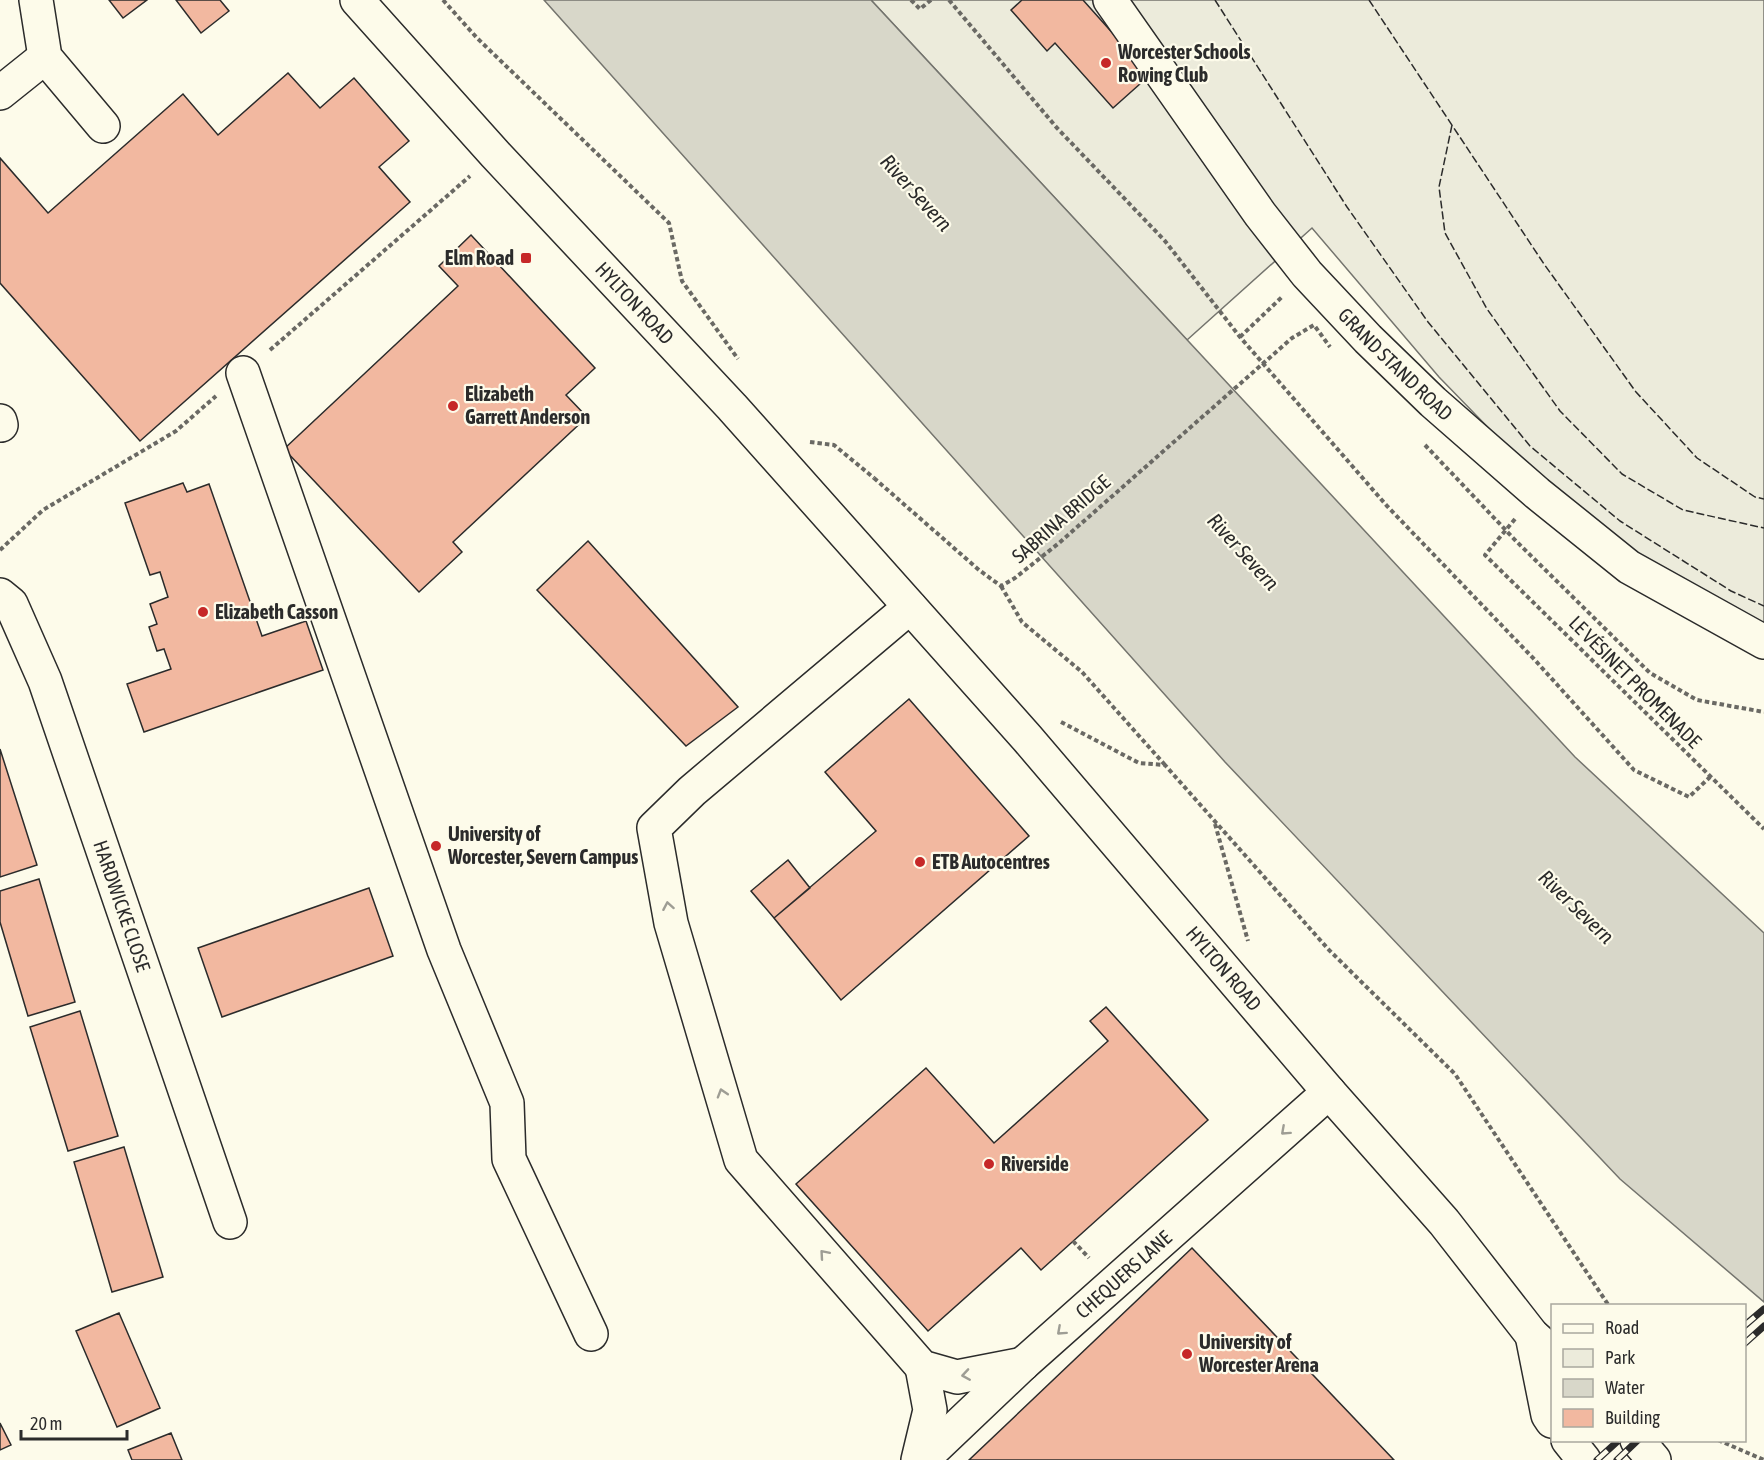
<svg xmlns="http://www.w3.org/2000/svg" width="1764" height="1460" font-family="'Asap Condensed',sans-serif">
  <rect width="100%" height="100%" fill="#fdfbea"/>
  <path fill="#ecebdb" stroke="#74746e" stroke-width="1.5" d="M871,0H1764V627L1581,523L1439,377L1312,228L1187,340Z"/>
  <path fill="#d8d7c9" stroke="#74746e" stroke-width="1.5" d="M544,0H871L1575,757L1764,933V1302L1620,1179L1225,762Z"/>
  <path fill="#f2b8a0" stroke="#2b2b2b" stroke-width="1.5" d="M109,0H147L123,18Z
    M176,0H220L229,11L201,33Z
    M1022,0H1083L1150,75L1113,108L1055,43L1047,51L1011,10Z
    M288,73L320,108L354,78L409,141L379,167L410,202L140,441L0,283V158L48,213L183,94L218,135Z
    M471,235L595,368L566,395L587,417L453,542L462,552L419,592L284,449L458,286L439,266Z
    M183,483L187,492L209,484L262,636L306,621L323,670L144,732L127,684L171,669L164,649L157,651L149,627L157,624L150,604L168,597L160,572L150,575L125,503Z
    M588,541L738,707L686,746L537,590Z
    M909,699L1029,836L841,1000L774,918L876,831L825,772Z
    M0,749L37,865L0,877Z
    M788,860L810,888L774,918L751,891Z
    M39,879L75,1002L28,1016L0,922V891Z
    M369,888L393,956L222,1017L198,948Z
    M1106,1007L1208,1120L1041,1270L1021,1248L928,1331L796,1184L926,1068L994,1143L1108,1041L1090,1021Z
    M80,1011L118,1136L68,1151L30,1027Z
    M124,1147L163,1277L112,1292L74,1162Z
    M1192,1248L1394,1460H969Z
    M119,1313L160,1408L117,1427L76,1331Z
    M0,1423L11,1445L0,1450Z
    M171,1433L182,1460H132L128,1450Z"/>
  <g fill="none" stroke-linecap="round" stroke-linejoin="round">
    <defs>
      <g id="minor">
        <path d="M36,0L45,57L103,126"/>
        <path id="s1" d="M1110,0L1260,214L1307,274L1368,339L1433,402L1537,493L1629,567L1764,642"/>
        <path d="M0,93L45,57"/>
        <path d="M243,373L444,950L507,1103L509,1159L591,1334"/>
        <path d="M0,421L1,425"/>
        <path id="s2" d="M0,595L11,604L45,681L230,1222"/>
        <path d="M910,607L692,791L654,828L671,923L741,1160L922,1367L957,1377L1023,1364"/>
        <path d="M918,1460L930,1410L922,1367"/>
        <path id="s3" d="M922,1460L1023,1364L1329,1092"/>
      </g>
      <g id="major">
        <path id="s4" d="M357,0L495,154L732,407L1027,738L1329,1092L1444,1222L1532,1335L1552,1353"/>
        <path d="M1532,1335L1548,1415L1552,1421"/>
        <path d="M1568,1440L1584,1460"/>
        <path d="M1637,1440L1654,1460"/>
      </g>
    </defs>
    <use href="#minor" stroke="#2b2b2b" stroke-width="36"/>
    <use href="#major" stroke="#2b2b2b" stroke-width="36"/>
    <path stroke="#6a6964" stroke-width="4" stroke-dasharray="4.5 3" stroke-linecap="butt" d="M443,0L477,38L669,223L682,281L738,359
      M911,0L920,9L931,0
      M949,0L1057,128L1165,241L1240,337L1387,506L1534,659L1634,770L1689,797L1710,777
      M1240,337L1283,296
      M270,350L470,176
      M810,442L834,445L874,478
      M1425,445L1516,541L1650,673L1697,700L1764,712
      M1515,519L1485,555L1764,829
      M0,550L43,510L176,431L216,396
      M1001,586L1022,622L1082,672L1165,765
      M1061,722L1139,763L1165,765L1329,950L1455,1074L1609,1306
      M1215,824L1248,941
      M1073,1241L1089,1258
      M1718,1440L1764,1460"/>
    <use href="#minor" stroke="#fdfbea" stroke-width="33"/>
    <use href="#major" stroke="#fdfbea" stroke-width="33"/>
    <defs>
      <path id="rail" d="M1744,1326L1764,1309
        M1744,1344L1764,1326
        M1597,1460L1619,1440
        M1617,1460L1638,1440"/>
    </defs>
    <use href="#rail" stroke="#2b2b2b" stroke-width="7"/>
    <use href="#rail" stroke="#fdfbea" stroke-width="4.5" stroke-dasharray="14" stroke-linecap="butt"/>
    <path stroke="#6a6964" stroke-width="4" stroke-dasharray="4.5 3" stroke-linecap="butt" d="M874,478L979,570L1001,586L1015,578L1059,543L1292,338L1314,325L1330,347"/>
    <path stroke="#2b2b2b" stroke-width="1.5" stroke-dasharray="8 3" stroke-linecap="butt" d="M1215,0L1347,207L1428,322L1530,446L1620,521L1731,591L1764,606
      M1369,0L1544,264L1636,392L1697,458L1755,497L1764,499
      M1452,125L1439,187L1445,233L1487,309L1560,411L1622,474L1683,510L1764,528"/>
  </g>
  <defs><path id="oneway-chevron" d="M-2-3.5L2.5 0L-2 3.5" fill="none" stroke-width="1.6" stroke-linecap="round" stroke-linejoin="round" transform="scale(1.5)"/></defs>
  <g stroke="#9e9d94">
    <use href="#oneway-chevron" transform="translate(668 906) rotate(-100)"/>
    <use href="#oneway-chevron" transform="translate(722 1093) rotate(-107)"/>
    <use href="#oneway-chevron" transform="translate(1285 1131) rotate(138)"/>
    <use href="#oneway-chevron" transform="translate(824 1254) rotate(-131)"/>
    <use href="#oneway-chevron" transform="translate(1061 1331) rotate(138)"/>
    <use href="#oneway-chevron" transform="translate(966 1375) rotate(171)"/>
  </g>
  <g fill="#c62828" stroke="#fdfbea" stroke-width="2">
    <circle cx="1106" cy="63" r="6"/>
    <rect x="520" y="252" width="12" height="12" rx="3"/>
    <circle cx="453" cy="406" r="6"/>
    <circle cx="203" cy="612" r="6"/>
    <circle cx="436" cy="846" r="6"/>
    <circle cx="920" cy="862" r="6"/>
    <circle cx="989" cy="1164" r="6"/>
    <circle cx="1187" cy="1354" r="6"/>
  </g>
  <g text-anchor="middle" stroke-width="4.5" stroke-linejoin="round" paint-order="stroke">
    <g font-size="20" font-weight="bold" fill="#2b2b2b" stroke="#fdfbea" text-anchor="start">
      <text x="1118" y="59">Worcester Schools<tspan x="1118" dy="23">Rowing Club</tspan></text>
      <text x="514" y="265" text-anchor="end">Elm Road</text>
      <text x="465" y="401">Elizabeth<tspan x="465" dy="23">Garrett Anderson</tspan></text>
      <text x="215" y="619">Elizabeth Casson</text>
      <text x="448" y="841">University of<tspan x="448" dy="23">Worcester, Severn Campus</tspan></text>
      <text x="932" y="869">ETB Autocentres</text>
      <text x="1001" y="1171">Riverside</text>
      <text x="1199" y="1349">University of<tspan x="1199" dy="23">Worcester Arena</tspan></text>
    </g>
    <g font-size="20" fill="#2b2b2b" stroke="#fdfbea">
      <text dy="7" stroke="none"><textPath href="#s4" startOffset="411">HYLTON ROAD</textPath></text>
      <text dy="7" stroke="none"><textPath href="#s1" startOffset="464">GRAND STAND ROAD</textPath></text>
      <text transform="translate(1061 519) rotate(-41)" y="7">SABRINA BRIDGE</text>
      <text transform="translate(1635 682) rotate(45)" y="7">LE VÉSINET PROMENADE</text>
      <text dy="7" stroke="none"><textPath href="#s2" startOffset="336">HARDWICKE CLOSE</textPath></text>
      <text dy="7" stroke="none"><textPath href="#s4" startOffset="1300">HYLTON ROAD</textPath></text>
      <text dy="7" stroke="none"><textPath href="#s3" startOffset="274">CHEQUERS LANE</textPath></text>
    </g>
    <g font-size="21" font-style="italic" fill="#2b2b2b" stroke="#fdfbea">
      <text transform="translate(916 193) rotate(48)" y="7">River Severn</text>
      <text transform="translate(1243 552) rotate(48)" y="7">River Severn</text>
      <text transform="translate(1576 907) rotate(44)" y="7">River Severn</text>
    </g>
  </g>
  <rect x="1551" y="1304" width="195" height="138" fill="#fdfbea" stroke="#a9a89e" stroke-width="1.5"/>
  <rect x="1563" y="1324" width="30" height="9" fill="#fdfbea" stroke="#a9a89e" stroke-width="1.5"/>
  <text x="1605" y="1334" font-size="18" fill="#2b2b2b">Road</text>
  <rect x="1563" y="1349" width="30" height="18" fill="#ecebdb" stroke="#a9a89e" stroke-width="1.5"/>
  <text x="1605" y="1364" font-size="18" fill="#2b2b2b">Park</text>
  <rect x="1563" y="1379" width="30" height="18" fill="#d8d7c9" stroke="#a9a89e" stroke-width="1.5"/>
  <text x="1605" y="1394" font-size="18" fill="#2b2b2b">Water</text>
  <rect x="1563" y="1409" width="30" height="18" fill="#f2b8a0" stroke="#a9a89e" stroke-width="1.5"/>
  <text x="1605" y="1424" font-size="18" fill="#2b2b2b">Building</text>
  <path d="M21 1430v9h106v-9" fill="none" stroke="#2b2b2b" stroke-width="3"/>
  <text x="30" y="1430" font-size="18" fill="#2b2b2b" stroke="#fdfbea" stroke-width="4.5" paint-order="stroke">20 m</text>
</svg>
